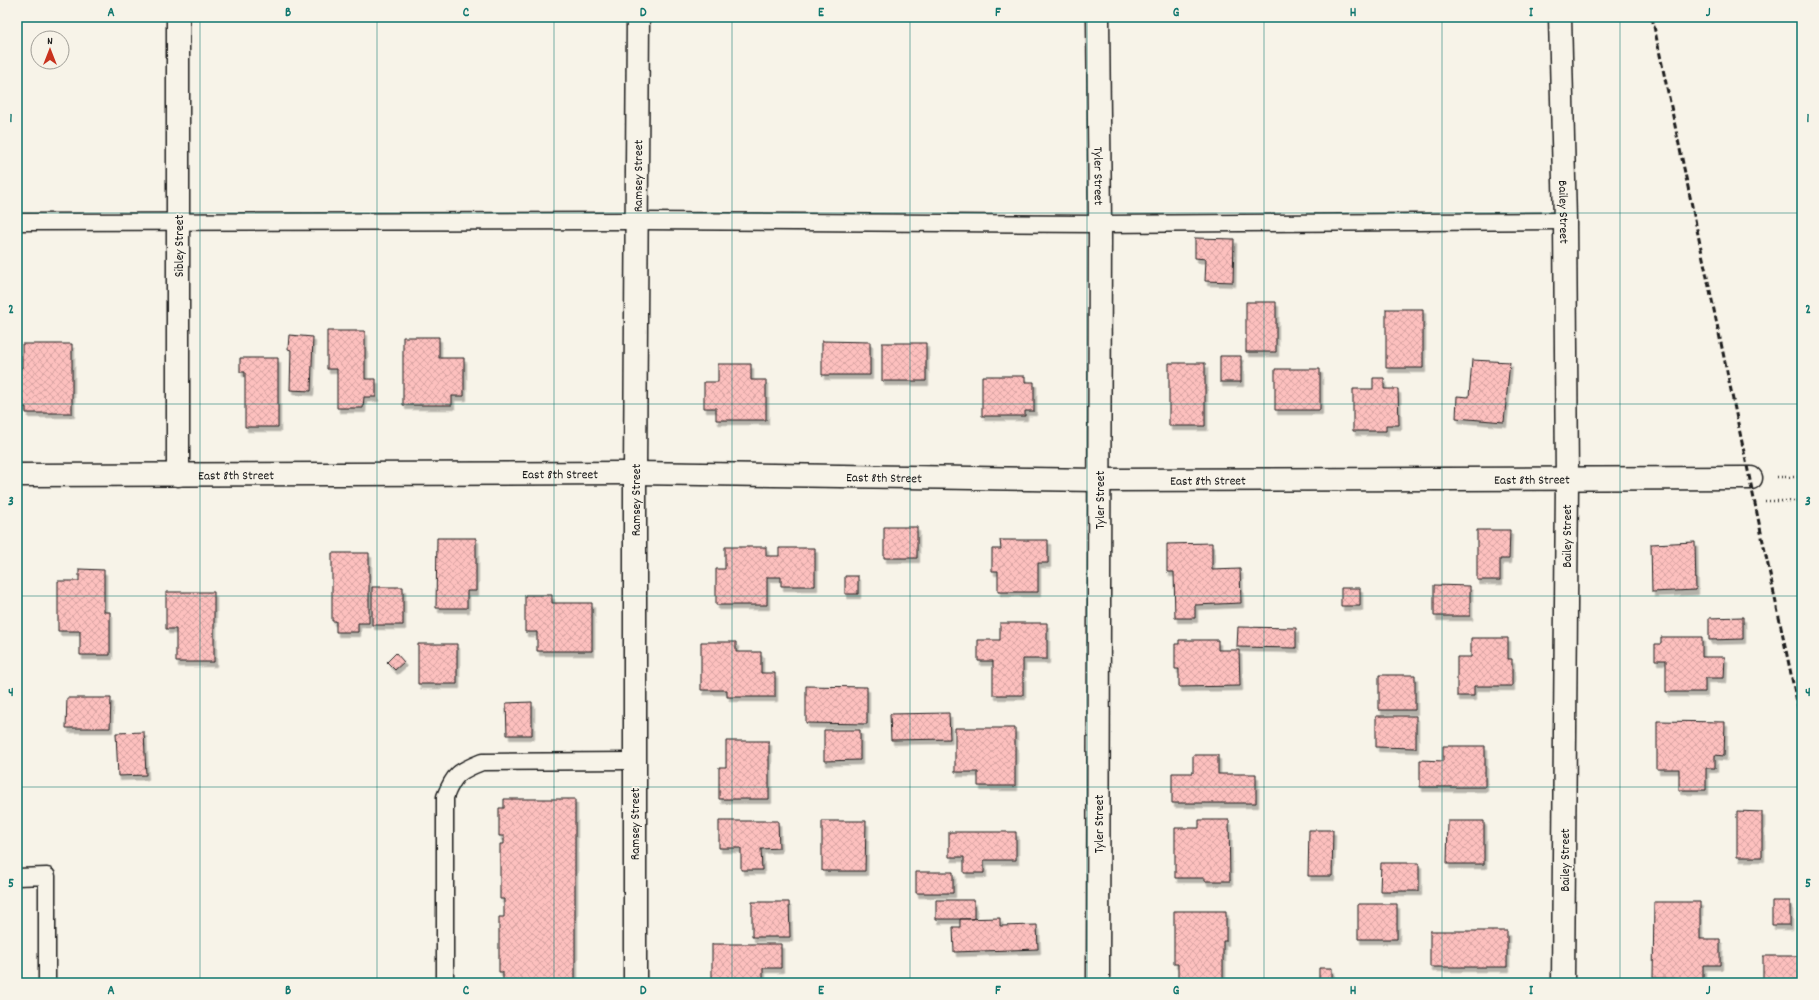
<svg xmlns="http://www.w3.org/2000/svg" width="1819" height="1000" font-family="Dekko,sans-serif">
  <defs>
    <pattern id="building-cross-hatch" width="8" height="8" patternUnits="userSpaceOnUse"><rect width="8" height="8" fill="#fdc0be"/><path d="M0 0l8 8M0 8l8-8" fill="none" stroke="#d8a4a3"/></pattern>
    <filter id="shadow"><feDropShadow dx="2.5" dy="4.5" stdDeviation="0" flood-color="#0004"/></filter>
  </defs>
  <rect width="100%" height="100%" fill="#f7f3e8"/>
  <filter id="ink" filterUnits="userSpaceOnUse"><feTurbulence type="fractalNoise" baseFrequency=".025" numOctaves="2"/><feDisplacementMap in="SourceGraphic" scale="8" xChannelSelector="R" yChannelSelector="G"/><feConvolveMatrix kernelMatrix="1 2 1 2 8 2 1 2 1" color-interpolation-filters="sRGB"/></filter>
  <g filter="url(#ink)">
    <path fill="url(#building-cross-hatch)" stroke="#1c1c1c" filter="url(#shadow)" d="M1195,238L1234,239L1233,282L1205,281L1206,259L1195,258Z
      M1246,302H1276V352H1246Z
      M1386,309H1423V368H1386Z
      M327,331H365V379H376V397H364L363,408H337V369H327Z
      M289,335L313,337L311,391L290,390L291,350L288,349Z
      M403,337H439V358H464V396H452V405H403Z
      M822,341L870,342V375H822Z
      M882,343H926V381H882Z
      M22,344H72V413H26V407H17V368H22Z
      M1220,356H1241V382H1220Z
      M240,358H278V427H245V372H240Z
      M1472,360L1510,362L1504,422L1456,418L1457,396L1469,397Z
      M1169,363H1205V426H1169Z
      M718,364H751V380H766V420H716V408H704V382H718Z
      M1275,369H1320V410H1275Z
      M982,376H1025V382H1034V411H1025V416H982Z
      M1373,378H1384V389H1398L1399,425H1386V431H1353V389H1373Z
      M884,527H917V558H884Z
      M1477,530H1510L1509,559H1500V580H1477Z
      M437,538H476V591H467V608H436Z
      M1000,540H1048V563H1038V592H998V571H992V549H1001Z
      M1695,542L1696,590L1652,592L1651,544Z
      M1212,543V570L1240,569L1241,603L1195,605V618H1175L1174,572H1167V544Z
      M725,547H766V556H779V548H815V586H781V577H767V605H716V569H725Z
      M332,553H369V623H358V632H336V621H332Z
      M79,569L104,570V612H110V655H80V631H58V581H79Z
      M845,576H858V594H845Z
      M1434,585L1470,586V616H1434Z
      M372,587H403V625H372Z
      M1341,588H1360V606H1341Z
      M166,592H214V662H176V629H166Z
      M525,595H552V603H592V651H537V632H525Z
      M1743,617V639L1709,640V618Z
      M1000,623H1047V659H1023V695H993V661H978V640H1000Z
      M1238,627L1296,628V648L1237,647Z
      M1661,637H1702V657H1725L1724,678H1705V692H1666V660H1655V644H1661Z
      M1471,638H1508V659H1512V686H1474V696H1457V657H1471Z
      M1179,640H1218V650H1239L1240,686L1179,687V669H1175V644H1179Z
      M701,642H736V652H761V673H775V697H727V690H701Z
      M418,644H457V684H418Z
      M396,653L404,662L395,670L387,662Z
      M1379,675H1415V710H1379Z
      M806,686L867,687V724L806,723Z
      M67,698H111L110,728H66Z
      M532,702V735H507L506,703Z
      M949,713L950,739L891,740L890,714Z
      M1376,716H1416V748L1376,747Z
      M1657,721L1725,722L1724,756L1715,755V768H1706V790H1679V769H1657Z
      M955,728H1015V786H978V772H955Z
      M824,730H860V760L824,761Z
      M144,732L146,775L118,776L116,733Z
      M726,741H769V799H719V767H726Z
      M1443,746H1485V787H1420V760L1443,761Z
      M1193,755H1218V774H1256V803H1172V773H1193Z
      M504,799H575V983H503V972H499V917H504V899H500V844H504V836H499V808H504Z
      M1737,811L1762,812V857H1737Z
      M1199,820H1229L1230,881H1205V878H1175V828H1199Z
      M719,821H778L779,848L761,849L762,870H741V848H719Z
      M822,821H866L865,871H822Z
      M1448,821H1484V864H1447Z
      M1309,830H1333L1332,876H1308Z
      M949,832H1016V860H984V873H964V857H949Z
      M1381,863H1419V891H1380Z
      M916,872H953V893H916Z
      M936,900H974V919H936Z
      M1772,901H1790V925H1772Z
      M752,902H789L790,937H752Z
      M1654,902H1700V939H1720V965H1703V979L1653,978Z
      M1358,904H1397V939H1358Z
      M1174,911H1226V941H1223V983H1178V964H1174Z
      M1000,918V926L1037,925L1038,949L954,952L953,927H960V919Z
      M1430,931H1507V967H1430Z
      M712,944H781V968H763V983H729V978H712Z
      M1763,956H1802V983H1763Z
      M1319,968H1332V983H1319Z"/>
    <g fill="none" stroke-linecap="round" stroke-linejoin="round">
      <defs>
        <path id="service" d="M17,222L637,221L1100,224L1565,221
          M17,877L47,876V983
          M445,983V797C454,774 459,771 482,762L634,761"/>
        <g id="minor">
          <path d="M178,17V475"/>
          <path id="s1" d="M1098,17L1100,224L1098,983"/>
          <path id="s2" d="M1560,17L1565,221L1567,480L1563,983"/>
          <path id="s3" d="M17,475L635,473L1098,480L1751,478"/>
          <path id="s4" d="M635,983V473L638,17"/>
        </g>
      </defs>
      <use href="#service" stroke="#1c1c1c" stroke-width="19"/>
      <use href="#minor" stroke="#1c1c1c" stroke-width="25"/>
      <path stroke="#1c1c1c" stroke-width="2.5" stroke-dasharray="1 3" stroke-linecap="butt" d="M1777,477H1802
        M1765,501H1802"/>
      <use href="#service" stroke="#f7f3e8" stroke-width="16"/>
      <use href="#minor" stroke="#f7f3e8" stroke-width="22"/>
      <path stroke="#1c1c1c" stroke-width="3" stroke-dasharray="6 3" stroke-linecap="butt" d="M1652,17L1802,726"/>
    </g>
  </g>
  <path fill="none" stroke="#0f766e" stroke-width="1" stroke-opacity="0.55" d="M200,17V983M377,17V983M554,17V983M732,17V983M910,17V983M1087,17V983M1264,17V983M1442,17V983M1620,17V983M17,213H1802M17,404H1802M17,596H1802M17,787H1802"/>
  <g text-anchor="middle" stroke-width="3.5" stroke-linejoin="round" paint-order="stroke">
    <g font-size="13" fill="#1c1c1c" stroke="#f7f3e8">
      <text dy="5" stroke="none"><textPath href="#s4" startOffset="807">Ramsey Street</textPath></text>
      <text dy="5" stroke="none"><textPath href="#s1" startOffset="159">Tyler Street</textPath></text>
      <text dy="5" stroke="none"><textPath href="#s2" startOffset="195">Bailey Street</textPath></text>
      <text transform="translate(178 246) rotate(-90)" y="5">Sibley Street</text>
      <text dy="5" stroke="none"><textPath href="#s3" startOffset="219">East 8th Street</textPath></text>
      <text dy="5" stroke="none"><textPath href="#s3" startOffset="543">East 8th Street</textPath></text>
      <text dy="5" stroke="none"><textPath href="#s3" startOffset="867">East 8th Street</textPath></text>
      <text dy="5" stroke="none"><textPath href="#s3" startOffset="1191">East 8th Street</textPath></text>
      <text dy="5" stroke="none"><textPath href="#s3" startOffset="1515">East 8th Street</textPath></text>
      <text dy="5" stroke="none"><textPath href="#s4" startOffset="483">Ramsey Street</textPath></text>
      <text transform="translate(1099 500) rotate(-90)" y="5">Tyler Street</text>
      <text transform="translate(1566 536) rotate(-90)" y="5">Bailey Street</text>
      <text transform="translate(634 824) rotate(-90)" y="5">Ramsey Street</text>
      <text transform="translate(1098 824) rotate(-90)" y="5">Tyler Street</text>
      <text transform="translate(1564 860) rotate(-90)" y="5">Bailey Street</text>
    </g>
  </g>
  <rect width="1819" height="1000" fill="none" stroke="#f7f3e8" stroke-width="44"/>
  <g transform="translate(50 50)"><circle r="19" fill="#f7f3e8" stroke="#9f9d96"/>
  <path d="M0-3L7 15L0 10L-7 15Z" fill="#c8321e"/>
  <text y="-6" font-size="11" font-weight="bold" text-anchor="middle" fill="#1c1c1c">N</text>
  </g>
  <rect x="22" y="22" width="1775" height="956" fill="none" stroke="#0f766e" stroke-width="1.5"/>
  <g font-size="13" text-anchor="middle" font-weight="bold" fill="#0f766e">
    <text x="111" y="16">A</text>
    <text x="288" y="16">B</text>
    <text x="466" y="16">C</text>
    <text x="643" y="16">D</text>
    <text x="821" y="16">E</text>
    <text x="998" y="16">F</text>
    <text x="1176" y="16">G</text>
    <text x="1353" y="16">H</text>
    <text x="1531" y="16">I</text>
    <text x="1708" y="16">J</text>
    <text x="11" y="122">1</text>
    <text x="1808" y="122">1</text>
    <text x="11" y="313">2</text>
    <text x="1808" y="313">2</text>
    <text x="11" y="505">3</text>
    <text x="1808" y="505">3</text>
    <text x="11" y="696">4</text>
    <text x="1808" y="696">4</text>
    <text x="11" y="887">5</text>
    <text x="1808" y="887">5</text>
    <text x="111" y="994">A</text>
    <text x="288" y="994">B</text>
    <text x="466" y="994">C</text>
    <text x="643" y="994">D</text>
    <text x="821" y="994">E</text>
    <text x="998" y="994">F</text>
    <text x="1176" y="994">G</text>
    <text x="1353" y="994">H</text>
    <text x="1531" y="994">I</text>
    <text x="1708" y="994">J</text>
  </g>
</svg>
